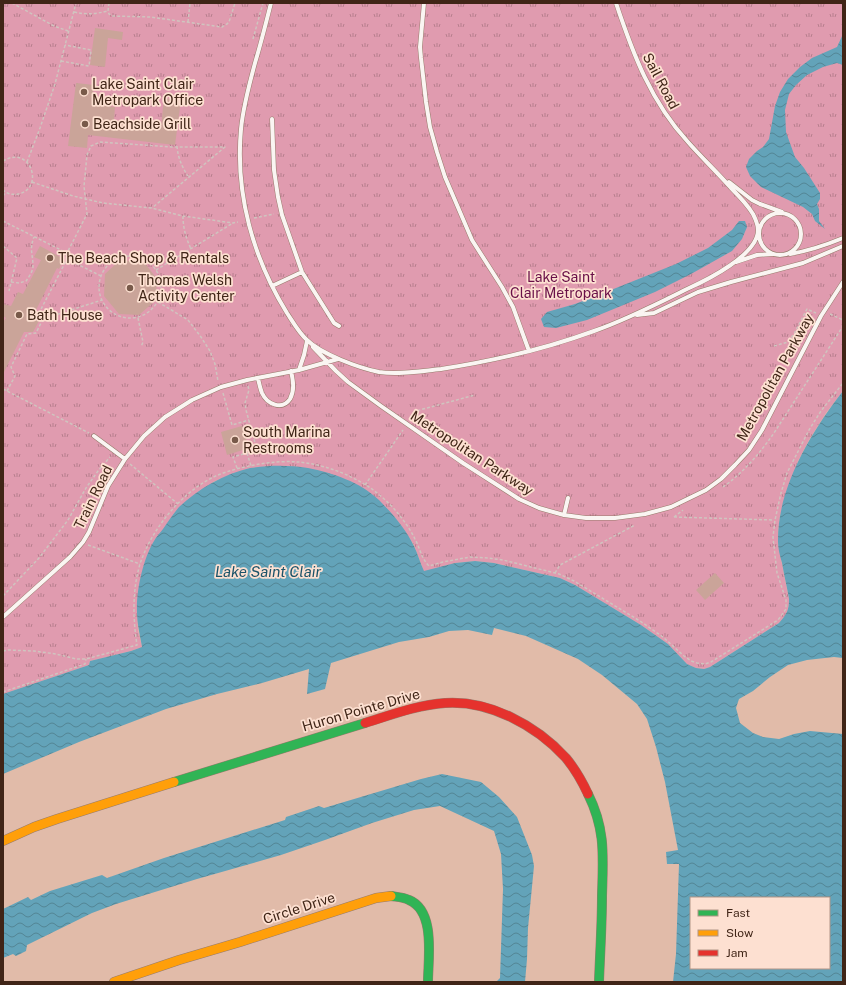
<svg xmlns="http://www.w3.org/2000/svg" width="846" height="985" font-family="'Public Sans',sans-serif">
  <defs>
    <pattern id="park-tufts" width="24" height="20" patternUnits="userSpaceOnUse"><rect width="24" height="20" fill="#e09baf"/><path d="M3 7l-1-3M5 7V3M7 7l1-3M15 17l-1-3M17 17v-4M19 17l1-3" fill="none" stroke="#b77e8d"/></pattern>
    <pattern id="water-waves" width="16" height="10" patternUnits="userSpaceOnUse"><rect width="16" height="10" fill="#63a3b9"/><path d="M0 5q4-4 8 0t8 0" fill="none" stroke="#538595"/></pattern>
  </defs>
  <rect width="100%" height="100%" fill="#e1bba9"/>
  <path fill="url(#park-tufts)" d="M3,3H843V391L826,413L809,440L798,461L785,498L780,516L778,532V544L789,599C789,610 787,614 779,623L710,667L704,669L696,668L687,664L668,644L641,625L575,585L560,578L494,563L475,561L455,563L424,572L414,545L404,530L394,516L299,467L274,466L251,468L232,474L213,482L144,565L139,589L137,610L138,630L142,647L131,651L90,661L89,665L3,694Z"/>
  <path fill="url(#water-waves)" fill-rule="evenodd" d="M843,34V65L837,63L823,67L807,75L796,85L789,94L785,110L786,132L795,157L804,168L820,193V199L817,204L819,209V221L825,229L815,221L812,214L803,207L761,187L750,176L746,167L749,159L757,151L763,147L769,139L775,106L780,92L788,79L800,67L812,58L837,47Z
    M739,221H745L747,227L742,239L732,251L691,274L655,292L587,320L556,328L544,327L541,319L547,312L575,304L606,292L676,264L708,248L732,230Z
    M843,391V658L834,657L807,660L788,665L770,677L753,691L739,699L736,708L740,723L753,733L763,737L779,739L794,734L810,731L843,734V982H673L676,954L679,864H667L666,852L678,850L665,782L656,747L647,719L637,704L602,675L578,659L526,636L494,628L492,635L468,630L449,631L429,637L399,642L331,663L325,689L307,694L309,669L262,683L217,694L166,709L79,742L3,774V694L89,665L90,661L131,651L142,647C140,635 137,624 137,612C136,591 143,559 154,541C156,537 160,533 163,529C168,522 173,514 179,507C198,489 224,474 250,468C268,465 290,465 308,468C333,473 360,482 379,500C392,513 406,529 414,546C418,554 420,563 424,571L455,563L475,561L494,563L560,578L575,585L641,625L668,644L687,664L696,668L704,669L710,667L779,623C787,614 789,610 789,599C787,587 784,575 782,563C780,556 778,549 778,542C777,488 811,432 843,391ZM691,898H829V968H691Z
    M442,774L481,782L499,797L517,817L532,855L534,866L528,928L527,959L525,982H496L500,978L503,889L501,854L494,831L440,806L414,810L372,823L325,840L281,855L197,879L116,904L92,913L27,945L26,951L16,956L13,954L3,958V909L28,897L31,900L50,891L102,875L107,878L164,858L285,820L286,817L319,806L324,808L421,779Z"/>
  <path fill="#caa499" d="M95,28L123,32L122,40L108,38L105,67L90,65Z
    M76,83L94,85L92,104L115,107L114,121L161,127L164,98L181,100L175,145L88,135L87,148L68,146Z
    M40,246L64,259L59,269L57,268L34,314L39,321L33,332H24L3,374V322L6,318L3,316V304L11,306L18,292L23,294L41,260L34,257Z
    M120,260L144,262L157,279L156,300L139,315L119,314L104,296L105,274Z
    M242,426L249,448L227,455L221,432Z
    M715,573L724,583L705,600L696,590Z"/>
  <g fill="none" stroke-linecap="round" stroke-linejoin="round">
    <defs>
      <path id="lane" d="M271,3C266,23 261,43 255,63C249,85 243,107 241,129C235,194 253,258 287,313C293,322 299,333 307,340C321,354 359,368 379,372C399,375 421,371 441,369C493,361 545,349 594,331C626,320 657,304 687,289C707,280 758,255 758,230C758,224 755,218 753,214C747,204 739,196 731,188C717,172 702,158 688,142C651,102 633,54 616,3
        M424,3L420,47L421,58L426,102L430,127L437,152L445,177L472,240L502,287L513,307L529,351
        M272,119L274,170L278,197L282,215L302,272L334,323L339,326
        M729,182L752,200L760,204L782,212
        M759 234a21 21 0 1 1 42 0a21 21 0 1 1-42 0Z
        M790,254C808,251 826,245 843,238
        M736,262L757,255L772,254
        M272,286L302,272
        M637,315L654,313L698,292L731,282L803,263L843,246
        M313,347L336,371L348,382L381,406L463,463L519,499L539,508L564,515L586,518H615L645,514L671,507L706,490L721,479L735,465L749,450L762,430L821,316L843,282
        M299,370L304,355L307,341
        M258,378C259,383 260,388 262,393C267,404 282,411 290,399C295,390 293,380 291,371
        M94,436L125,459
        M564,515L568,498
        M3,617L70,557L83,542L89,532L108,486L125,459L144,436L165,417L192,400L221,387L247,380L299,370L338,359"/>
      <path id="fast" d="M174,782L365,723
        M588,794C606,830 603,857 602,896C602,925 600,953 599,982
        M391,896C397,897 403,897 409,900C436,911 428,959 428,982"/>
      <path id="slow" d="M3,841L34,827L57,819L174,782
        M114,982L179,960L240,942L376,898L391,896"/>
      <path id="jam" d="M365,723C391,715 417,705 445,703C489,700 536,725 566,758C575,769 582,781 588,794"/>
    </defs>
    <use href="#lane" stroke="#977b6c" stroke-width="5"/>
    <use href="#fast" stroke="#977b6c" stroke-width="10"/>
    <use href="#slow" stroke="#977b6c" stroke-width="10"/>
    <use href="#jam" stroke="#977b6c" stroke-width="10"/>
    <path stroke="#d0c4bf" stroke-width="1.5" stroke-dasharray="3 2" stroke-linecap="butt" d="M12,3L54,26L68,31
      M109,3L108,11L109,14L112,16L150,17L222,27L227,24L229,22L235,3
      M74,12C87,15 95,14 108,11
      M188,22L190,3
      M253,39L263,3
      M61,61L89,66L91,50L65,45
      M177,146C178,158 182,167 188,176
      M3,161C31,144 45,189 18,194C12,195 7,194 3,190
      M27,162L40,128L55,84L76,3
      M32,182L73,196L103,203L152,208L183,216L233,223L238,222
      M3,196L6,192
      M183,216C183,228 186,238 191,249
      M254,218L274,214
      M3,221L67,253
      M3,246L17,258L9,291
      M99 287a31 31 0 1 1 62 0a31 31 0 1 1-62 0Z
      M67,259L101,276
      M156,270L233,223
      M11,282L19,283L26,281C29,277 33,271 33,266C33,254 29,250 34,237
      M158,302L188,320L201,337L210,351L215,364L218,381
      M830,314L843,320
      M138,318L143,342L141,347
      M43,319L102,300
      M774,346L788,342L794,334L807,309L809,310L816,313
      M3,389L89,433
      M7,391L15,376L11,367L27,334L36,333L43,319L39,313L67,259V253L87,214L84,186L87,155L91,146L100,142L172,147H225L152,208
      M223,393L232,425L249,420
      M411,418L416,411L475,395
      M247,453L251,466
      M130,464L178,504
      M237,468L233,457L257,450L246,410L245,403L249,390L248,386
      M365,485L403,430
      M723,487C743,473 760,453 774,433L843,326
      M674,517L683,510
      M674,517L774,520
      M88,545L140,564
      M555,573L560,565L635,525
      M3,596L39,558L68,520L86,488L98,471L110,457
      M3,651L8,650L34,651L56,654L76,659H86L137,645C133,619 132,591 140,564C152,528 183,490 218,475C241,466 274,460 298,462C323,464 349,474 369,487C388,500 405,519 415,539C420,548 421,558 429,566L443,562L470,557L488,558L503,560L559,574L574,581L640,621L663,637L684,656L691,661L697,663L705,664L711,662L778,620L786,609V600L777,573L773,537L775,520L781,493L787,473L809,430L821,411L843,383
      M3,692L85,664L86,659"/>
    <use href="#lane" stroke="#faf5f2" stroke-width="4"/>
    <use href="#fast" stroke="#30b455" stroke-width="9"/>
    <use href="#slow" stroke="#ff9f0a" stroke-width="9"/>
    <use href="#jam" stroke="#e5322d" stroke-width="9"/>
  </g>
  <g fill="#785a4a" stroke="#fde0d1" stroke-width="1.5">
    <circle cx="84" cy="92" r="4"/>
    <circle cx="85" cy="124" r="4"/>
    <circle cx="50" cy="258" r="4"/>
    <circle cx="130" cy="288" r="4"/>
    <circle cx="19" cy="315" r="4"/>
    <circle cx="235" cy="440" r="4"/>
  </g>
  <g text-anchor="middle" stroke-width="3.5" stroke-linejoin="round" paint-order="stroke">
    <g font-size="14" fill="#402517" stroke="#fde0d1">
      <text transform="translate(661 81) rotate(62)" y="5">Sail Road</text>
      <text transform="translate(775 377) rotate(-61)" y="5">Metropolitan Parkway</text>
      <text transform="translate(472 453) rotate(33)" y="5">Metropolitan Parkway</text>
      <text transform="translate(93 497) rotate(-64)" y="5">Train Road</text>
      <text transform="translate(361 710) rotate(-16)" y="5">Huron Pointe Drive</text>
      <text transform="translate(299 908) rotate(-18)" y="5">Circle Drive</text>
    </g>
    <g font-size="14" fill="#402517" stroke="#fde0d1" text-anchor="start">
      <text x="92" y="89">Lake Saint Clair<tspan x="92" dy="16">Metropark Office</tspan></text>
      <text x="93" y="129">Beachside Grill</text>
      <text x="58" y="263">The Beach Shop &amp; Rentals</text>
      <text x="138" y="285">Thomas Welsh<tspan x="138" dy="16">Activity Center</tspan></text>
      <text x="27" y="320">Bath House</text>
      <text x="243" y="437">South Marina<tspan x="243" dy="16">Restrooms</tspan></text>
    </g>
    <g font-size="14" fill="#690f48" stroke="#fde0d1">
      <text x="561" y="282">Lake Saint<tspan x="561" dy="16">Clair Metropark</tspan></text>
    </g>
    <g font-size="15" font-style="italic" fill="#1c5369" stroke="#fde0d1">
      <text x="268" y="577">Lake Saint Clair</text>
    </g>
  </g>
  <rect width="846" height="985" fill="none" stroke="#402517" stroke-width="8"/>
  <rect x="690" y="897" width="140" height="72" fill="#fde0d1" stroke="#b19587"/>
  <rect x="698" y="910" width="20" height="6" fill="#30b455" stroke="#b19587"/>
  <text x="726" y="917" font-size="12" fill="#402517">Fast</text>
  <rect x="698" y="930" width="20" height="6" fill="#ff9f0a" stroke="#b19587"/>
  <text x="726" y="937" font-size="12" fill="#402517">Slow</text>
  <rect x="698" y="950" width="20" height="6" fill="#e5322d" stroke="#b19587"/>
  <text x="726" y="957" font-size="12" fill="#402517">Jam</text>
</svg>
